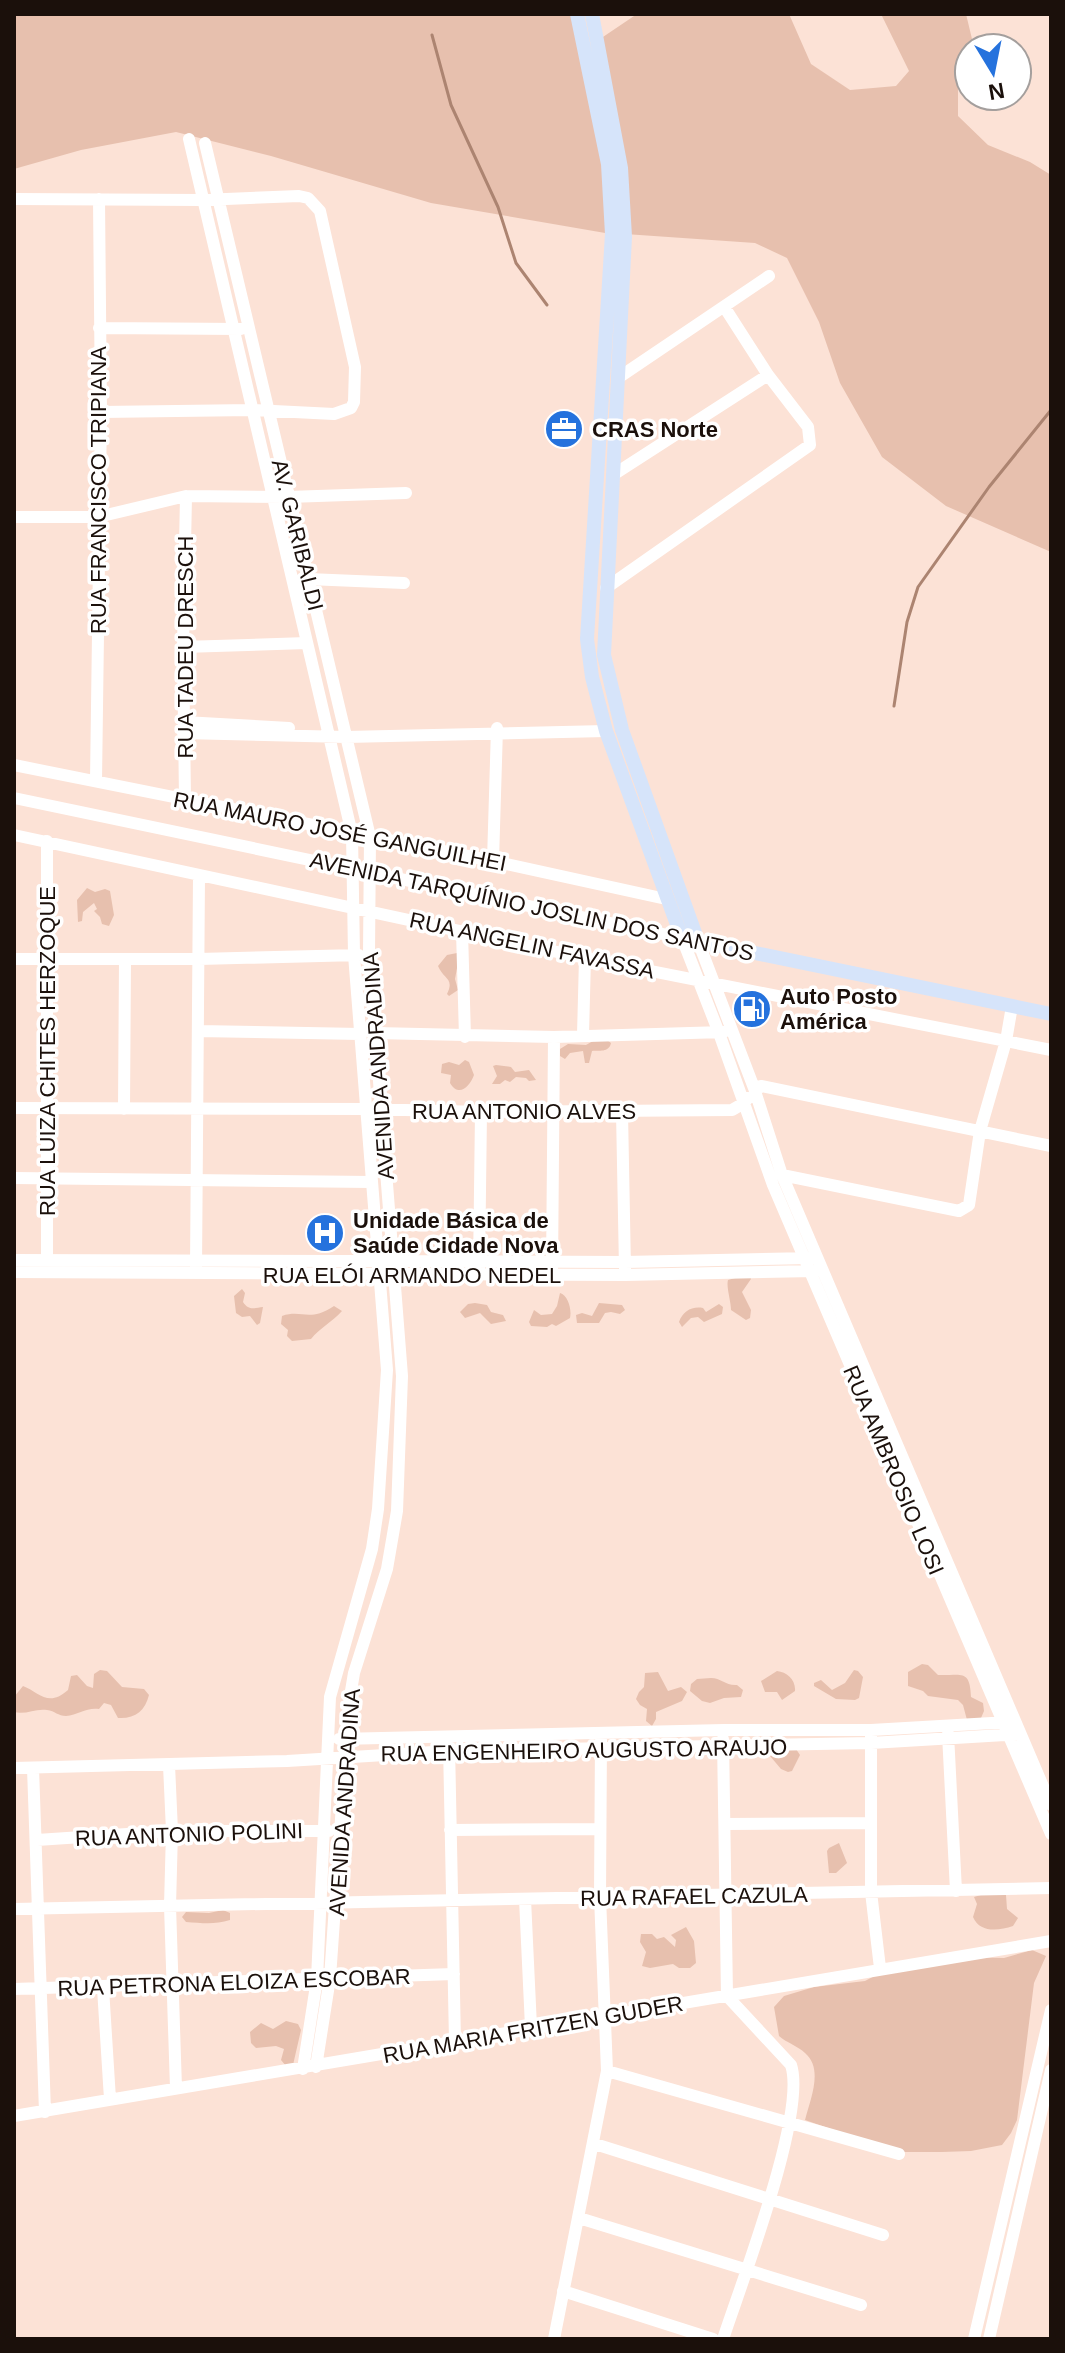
<svg xmlns="http://www.w3.org/2000/svg" width="1065" height="2353" font-family="Arial,sans-serif">
  <rect width="100%" height="100%" fill="#fce2d6"/>
  <path fill="#e7c0ae" d="M14,14H577L608,164L611,234L431,203L271,156L176,132L81,150L14,169Z
    M637,14H789L811,64L850,90L896,86L909,71L881,14H966L972,39L958,75V116L988,145L1030,162L1051,175V552L946,506L882,457L840,383L819,322L787,258L755,243L625,234L597,41Z
    M87,888L95,892L105,889L110,891L114,915L109,926L102,924L100,917L94,911L97,909L94,903L83,912L82,921L78,922L77,900Z
    M457,953L459,957L455,979L458,990L449,996L447,994C455,978 443,979 438,966L447,955Z
    M607,1040L611,1043C609,1053 599,1050 592,1051L589,1063H585L583,1051L570,1053L565,1059L560,1056V1049L568,1044L586,1045L593,1041Z
    M465,1060L469,1062L474,1075C470,1086 459,1098 450,1083L451,1075L441,1073L442,1064L449,1062L459,1065Z
    M496,1065L511,1067L515,1072L529,1070L536,1080L529,1081L526,1078L516,1077L510,1082L505,1080L500,1084H492L497,1076L493,1066Z
    M749,1274L751,1279L742,1292L751,1310L750,1318L746,1320L731,1310C731,1301 726,1287 728,1280Z
    M242,1289L245,1293L243,1302C249,1311 254,1308 263,1307L260,1323L257,1325L250,1316L242,1317L236,1313L234,1296Z
    M560,1293C568,1295 572,1310 570,1318L556,1326L552,1324L547,1327L531,1326L529,1322L534,1310L541,1315L552,1314L557,1306Z
    M475,1303L487,1305L491,1312L503,1315L506,1321L491,1324L480,1313L465,1318L460,1312L468,1304Z
    M599,1303L622,1305L625,1310L620,1314L611,1312L605,1313L599,1323H577L576,1315L582,1313L592,1316Z
    M719,1304L723,1307L722,1314L704,1322L698,1317L691,1318L682,1327L679,1322C683,1311 692,1306 703,1308L706,1312Z
    M334,1306L342,1311C332,1322 320,1328 311,1339L292,1341L287,1336L288,1330L281,1324L282,1316C303,1309 308,1323 334,1306Z
    M922,1664L928,1665L938,1675C961,1676 970,1668 971,1697L983,1703L984,1711L981,1718L967,1720L963,1705L958,1700L928,1696L923,1691L908,1686V1672Z
    M100,1670L107,1671L122,1687L144,1689L149,1695C145,1711 135,1719 118,1718L111,1705L104,1703L99,1709C87,1707 78,1715 66,1716C58,1716 55,1711 47,1710C36,1708 26,1715 14,1712V1697L23,1686C39,1692 48,1708 68,1690L71,1676L77,1675L87,1686L93,1688L94,1674Z
    M854,1670L858,1671L863,1677L859,1698L855,1700L836,1699L814,1686V1683L821,1680L832,1690L845,1683Z
    M777,1671C787,1672 796,1680 795,1691L782,1700L777,1692H765L761,1681Z
    M658,1672L668,1691L681,1687L687,1692L682,1701L656,1712V1719L652,1726L646,1721L647,1709L640,1705L636,1699L639,1692L644,1687L645,1673Z
    M711,1678C721,1678 726,1686 737,1685L743,1690L741,1697L724,1698L710,1703L702,1701L690,1691L691,1684L697,1679Z
    M786,1749H796L800,1755L792,1771L788,1772L781,1769L770,1756L775,1751L782,1755Z
    M839,1843L847,1863L836,1873H829L827,1851L829,1848Z
    M984,1894L1006,1895L1007,1909L1018,1918L1013,1926C998,1931 980,1933 973,1917L977,1904L974,1897Z
    M223,1910L230,1913V1920C214,1925 202,1923 186,1922L182,1917L186,1912L209,1913Z
    M686,1927L694,1941L696,1963L690,1968H679L673,1964L650,1968L642,1966L646,1952L640,1942L641,1934H652L657,1939L664,1937L675,1947L676,1940L671,1935Z
    M1032,1950L1046,1956L1034,1983L1017,2120L1011,2133L1002,2145L971,2151L942,2152H897L805,2120C810,2100 824,2069 805,2053C798,2046 787,2043 779,2036L774,2007L784,1996L814,1987L865,1981L880,1973L956,1957L1004,1958Z
    M286,2021L298,2024L301,2030L293,2065L286,2066L281,2060L284,2049L276,2046L256,2048L251,2043L250,2032L261,2023L273,2029Z"/>
  <g fill="none" stroke-linecap="round" stroke-linejoin="round">
    <path stroke="#ac8471" stroke-width="3" d="M432,35L451,105L498,207L516,263L547,305
      M894,706L907,622L918,587L989,487L1051,410"/>
    <path stroke="#fff" stroke-width="12" d="M189,139L352,834L354,955L387,1370L378,1509L372,1549L330,1697L317,1979L303,2069
      M205,143L370,837L369,953L402,1376L397,1511L387,1569L354,1673L349,1703L330,1978L316,2067
      M14,199L202,200L299,196L308,198L320,211L355,367L354,402L351,408L334,414L252,410L101,412
      M99,328L241,329
      M618,378L769,276
      M613,475L768,375
      M14,517H98L186,496L288,497L406,493
      M308,579L404,583
      M606,588L810,445L808,427L768,375L725,308
      M183,647L307,643
      M184,722L289,728
      M183,733L346,737L606,731
      M14,765L493,861L666,899
      M96,781L101,412L99,199
      M14,798L682,938L719,1033L773,1185L1051,1834
      M185,799L183,647L186,496
      M14,835L585,958L1051,1050
      M493,861L497,728
      M462,931L465,1037
      M698,941L754,1088L782,1175L1051,1805
      M14,959H199L359,955
      M198,1031L360,1034
      M375,1033L554,1037L724,1032
      M583,1035L585,958
      M754,1088L761,1086L1051,1146
      M14,1108L367,1109L481,1112L732,1110L744,1103L748,1098
      M124,1109L125,960
      M622,1112L625,1269
      M782,1175L959,1211L969,1205L980,1131L1006,1041L1012,1006
      M14,1178L372,1182
      M14,1260L625,1262L811,1258
      M47,1266V841
      M196,1269L199,876
      M479,1269L481,1112
      M552,1270L554,1037
      M14,1272L625,1275L815,1271
      M948,1734L956,1891
      M871,1736V1892L880,1968
      M339,1739L724,1730H871L1009,1722
      M449,1745L455,2042
      M169,1765L172,1831L170,1906L176,2088
      M14,1768L287,1761L450,1751L871,1743L1020,1734
      M33,1768L45,2112
      M725,1824L871,1823
      M450,1830L599,1829
      M37,1840L172,1831H329
      M525,1899L531,2027
      M14,1909L1051,1888
      M103,1988L110,2099
      M14,1989L454,1974
      M607,2071L899,2154
      M14,2116L1051,1941
      M595,2144L883,2235
      M579,2218L861,2305
      M563,2291L713,2339
      M554,2339L607,2071L600,1897L601,1740
      M723,2339C741,2284 807,2113 791,2065L727,1996L723,1739
      M974,2339L1051,2010
      M989,2339L1051,2070"/>
    <path stroke="#d6e4fa" stroke-width="14" d="M577,14L608,164L612,234L587,639L592,677L606,731L682,938L1051,1014
      M592,14L621,168L625,237L604,655L622,730L698,941"/>
  </g>
  <defs>
    <symbol id="office-disc" viewBox="-11 -11 22 22"><circle r="9.5" fill="#2572dd" stroke="#fff"/><path d="M-6-3h4V-5.5h4V-3h4V5H-6ZM-1-4.5V-3h2v-1.5ZM-6 0V1H6V0Z" fill="#fff"/></symbol>
    <symbol id="fuel-disc" viewBox="-11 -11 22 22"><circle r="9.5" fill="#2572dd" stroke="#fff"/><path d="M-5.5-6h7V0h2V4h1.3V-2.5L3-4.5l.8-.8L6-3V5H2.5V1h-1V6h-7ZM-4.2-4.7v3.2H.2V-4.7Z" fill="#fff"/></symbol>
    <symbol id="hospital-disc" viewBox="-11 -11 22 22"><circle r="9.5" fill="#2572dd" stroke="#fff"/><path d="M-5-5h3v3.5h4V-5h3V5h-3V1.5h-4V5h-3Z" fill="#fff"/></symbol>
  </defs>
  <g fill-rule="evenodd">
    <use href="#office-disc" x="542" y="407" width="44" height="44"/>
    <use href="#fuel-disc" x="730" y="987" width="44" height="44"/>
    <use href="#hospital-disc" x="303" y="1211" width="44" height="44"/>
  </g>
  <g text-anchor="middle" stroke-width="7" stroke-linejoin="round" paint-order="stroke">
    <g font-size="22" font-weight="bold" fill="#1b100b" stroke="#fff" text-anchor="start">
      <text x="592" y="437">CRAS Norte</text>
      <text x="780" y="1004">Auto Posto<tspan x="780" dy="25">América</tspan></text>
      <text x="353" y="1228">Unidade Básica de<tspan x="353" dy="25">Saúde Cidade Nova</tspan></text>
    </g>
    <g font-size="22" fill="#1b100b" stroke="#fff">
      <text transform="translate(98 490) rotate(-90)" y="8">RUA FRANCISCO TRIPIANA</text>
      <text transform="translate(298 535) rotate(76)" y="8">AV. GARIBALDI</text>
      <text transform="translate(185 647) rotate(-90)" y="8">RUA TADEU DRESCH</text>
      <text transform="translate(340 831) rotate(11)" y="8">RUA MAURO JOSÉ GANGUILHEI</text>
      <text transform="translate(532 906) rotate(12)" y="8">AVENIDA TARQUÍNIO JOSLIN DOS SANTOS</text>
      <text transform="translate(532 945) rotate(12)" y="8">RUA ANGELIN FAVASSA</text>
      <text transform="translate(47 1051) rotate(-90)" y="8">RUA LUIZA CHITES HERZOQUE</text>
      <text transform="translate(378 1066) rotate(-94)" y="8">AVENIDA ANDRADINA</text>
      <text x="524" y="1119">RUA ANTONIO ALVES</text>
      <text x="412" y="1283">RUA ELÓI ARMANDO NEDEL</text>
      <text transform="translate(894 1470) rotate(67)" y="8">RUA AMBROSIO LOSI</text>
      <text transform="translate(584 1750) rotate(-1)" y="8">RUA ENGENHEIRO AUGUSTO ARAUJO</text>
      <text transform="translate(344 1802) rotate(-86)" y="8">AVENIDA ANDRADINA</text>
      <text transform="translate(189 1834) rotate(-2)" y="8">RUA ANTONIO POLINI</text>
      <text transform="translate(694 1896) rotate(-1)" y="8">RUA RAFAEL CAZULA</text>
      <text transform="translate(234 1982) rotate(-2)" y="8">RUA PETRONA ELOIZA ESCOBAR</text>
      <text transform="translate(533 2029) rotate(-10)" y="8">RUA MARIA FRITZEN GUDER</text>
    </g>
  </g>
  <rect width="1065" height="2353" fill="none" stroke="#1b100b" stroke-width="32"/>
  <g transform="translate(993 72) rotate(170)"><circle r="38" fill="#ffffff" stroke="#a49f9d" stroke-width="2"/>
  <path d="M0-6L14 30L0 20L-14 30Z" fill="#2572dd"/>
  <text y="-12" font-size="22" font-weight="bold" text-anchor="middle" fill="#1b100b">N</text>
  </g>
</svg>
